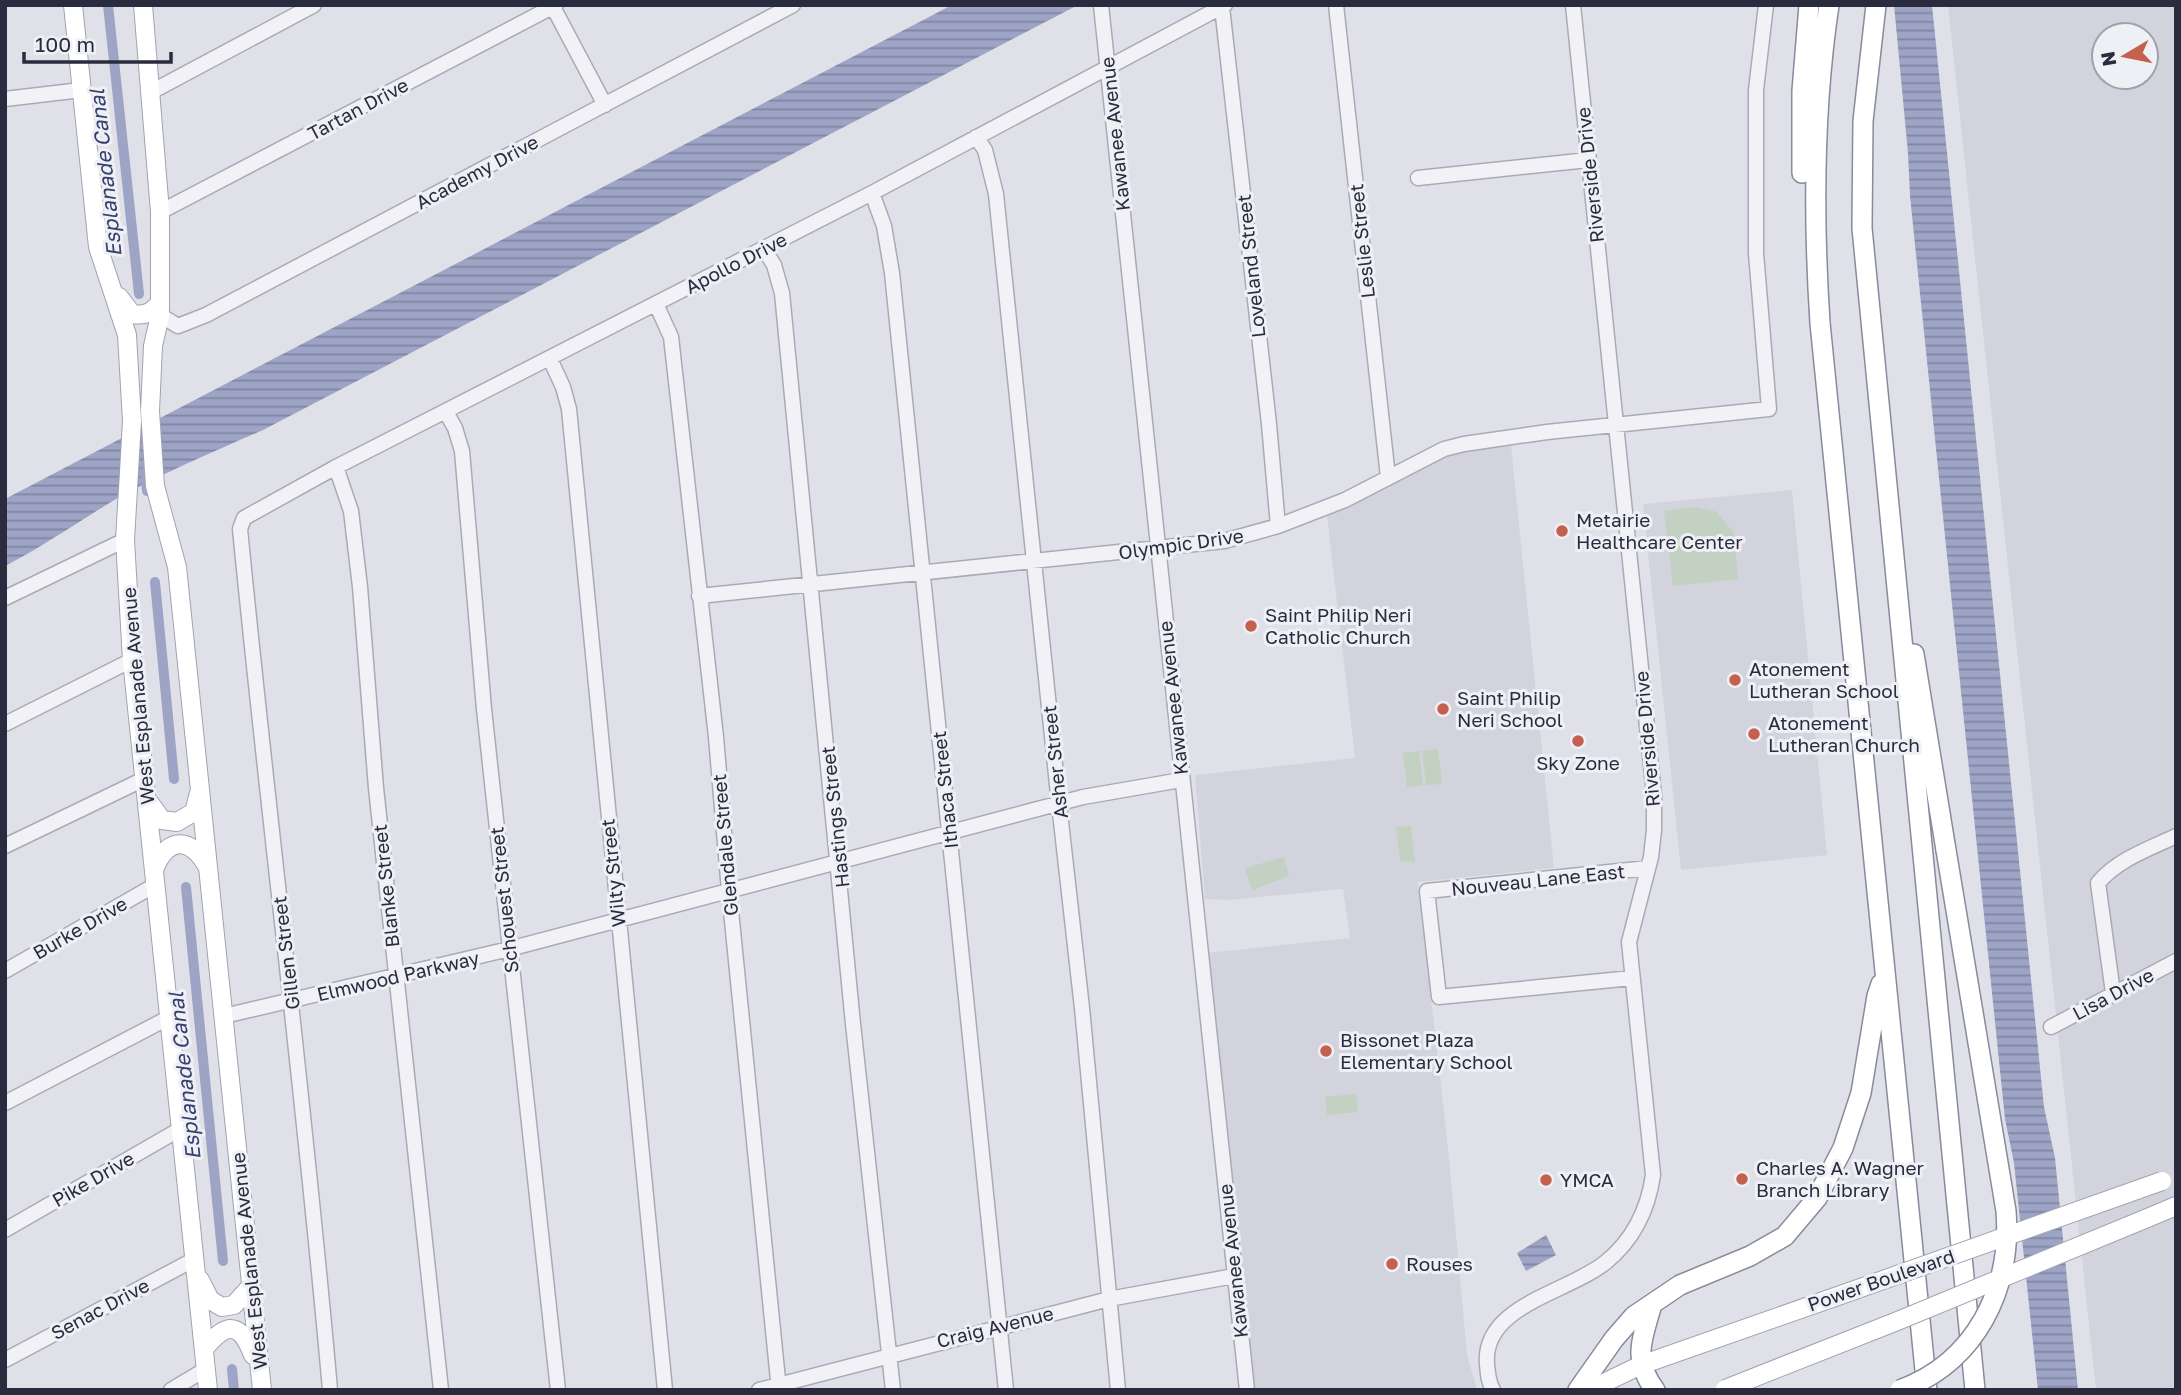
<svg xmlns="http://www.w3.org/2000/svg" width="2181" height="1395" font-family="'Golos Text',sans-serif">
  <defs>
    <pattern id="water-rules" width="6" height="5" patternUnits="userSpaceOnUse" patternTransform="scale(1.75)"><rect width="6" height="5" fill="#9da4c5"/><path d="M0 2.5h6" fill="none" stroke="#8086a1"/></pattern>
  </defs>
  <rect width="100%" height="100%" fill="#e0e1e8"/>
  <path fill="#d2d3dd" fill-rule="evenodd" d="M1948,5H2176V1390H2096ZM2104,35H2146V77H2104Z
    M1511,446L1554,868L1418,882L1448,1148L1467,1354L1477,1390H1251L1206,953L1350,938L1343,889L1229,900L1205,899L1195,775L1355,758L1327,516L1455,451Z
    M1792,490L1827,855L1681,870L1643,504Z"/>
  <path fill="#c2d1c2" d="M1696,507L1717,512L1734,533L1738,579L1673,586L1664,511Z
    M1438,749L1442,784L1426,785L1422,751Z
    M1419,751L1423,785L1407,787L1403,753Z
    M1411,826L1415,862L1400,861L1396,827Z
    M1284,857L1289,876L1252,890L1245,868Z
    M1356,1094L1358,1112L1327,1115L1325,1097Z"/>
  <path fill="url(#water-rules)" d="M952,5H1078L263,430C213,452 163,473 116,499C79,521 44,546 5,566V499Z
    M1894,5H1932L2044,1107L2055,1158L2078,1390H2038L2014,1163L2005,1119L1910,196L1908,153Z
    M1546,1235L1556,1255L1526,1271L1517,1253Z"/>
  <g fill="none" stroke-linecap="round" stroke-linejoin="round">
    <path stroke="#9da4c5" stroke-width="10" d="M108,5L139,294
      M145,472L147,491
      M155,582L174,779
      M186,887L223,1261
      M232,1369L234,1390"/>
    <defs>
      <path id="minor" d="M552,5L605,105
        M1101,5L1247,1390
        M1336,5L1388,477
        M1222,7L1269,424L1278,526
        M151,92L314,5
        M5,99L81,90
        M976,137L985,150L996,194L1059,804L1082,1008L1118,1390
        M1418,178L1588,160
        M872,193L884,226L892,273L1006,1390
        M160,212L556,5
        M764,249L774,265L782,293L853,1024L893,1390
        M656,304L671,337L716,737L729,891L779,1390
        M160,315L178,326L206,315L793,5
        M550,359L563,387L569,409L665,1390
        M446,412L455,428L462,451L484,709L558,1390
        M336,467L351,511L360,587L376,788L441,1390
        M699,596L1224,541L1278,526L1345,500L1444,449L1464,444L1547,432L1769,409L1756,253V90L1766,5
        M5,598L125,540
        M5,724L132,660
        M5,846L144,779
        M5,971L155,885
        M1632,978L1439,997L1427,891L1648,868
        M2113,993L2098,883C2118,859 2149,849 2176,836
        M224,1016L509,949L1083,797L1181,780
        M2051,1027L2176,961
        M5,1103L170,1017
        M5,1230L182,1128
        M5,1360L195,1259
        M171,1390L206,1369
        M330,1390C305,1102 268,816 240,529L244,518L336,467L872,193L1225,5
        M759,1390L1109,1299L1234,1276
        M1493,1390C1488,1381 1488,1374 1487,1364C1482,1305 1570,1292 1606,1262C1634,1239 1648,1210 1653,1175L1629,942L1651,857L1654,830V795L1573,5"/>
      <path id="major" d="M73,5L98,247L127,335L132,421L125,540L132,660L208,1390
        M143,5L160,212V315L153,346L150,411L155,486L177,567L262,1390
        M119,297L132,314C146,316 150,313 160,303
        M149,802L162,820L177,822L194,812L199,793
        M154,870C167,835 192,837 208,868
        M2145,1219L2176,1206
        M200,1280L210,1300L222,1307L234,1305L251,1286
        M204,1349C226,1322 240,1321 253,1355
        M1589,1390L1641,1365L1852,1291"/>
      <path id="highway" d="M1829,5C1813,111 1813,216 1820,323L1927,1390
        M1876,5L1863,121L1862,228L1975,1390
        M1802,173V91L1809,5
        M1914,654L1946,850
        M1652,1304C1643,1338 1631,1358 1655,1390
        M1578,1390L1614,1339L1634,1316L1680,1285L1750,1256L1785,1236L1817,1198L1843,1148L1861,1093L1877,996L1881,984"/>
    </defs>
    <use href="#minor" stroke="#a9aab5" stroke-width="17"/>
    <use href="#major" stroke="#a0a2b3" stroke-width="20"/>
    <use href="#highway" stroke="#888a9d" stroke-width="22"/>
    <use href="#minor" stroke="#f2f2f6" stroke-width="14"/>
    <use href="#major" stroke="#fff" stroke-width="18"/>
    <use href="#highway" stroke="#fff" stroke-width="19"/>
    <defs>
      <path id="major-bridge" d="M1852,1291L2162,1181
        M1725,1389L1895,1322L2145,1219"/>
      <path id="highway-bridge" d="M1900,1390C1976,1362 2012,1289 2006,1211L1946,850"/>
    </defs>
    <use href="#major-bridge" stroke="#a0a2b3" stroke-width="20" stroke-linecap="butt"/>
    <use href="#highway-bridge" stroke="#888a9d" stroke-width="22" stroke-linecap="butt"/>
    <use href="#major-bridge" stroke="#fff" stroke-width="18"/>
    <use href="#highway-bridge" stroke="#fff" stroke-width="19"/>
  </g>
  <g fill="#c4604d" stroke="#eff0f5" stroke-width="2.5">
    <circle cx="1562" cy="531" r="7"/>
    <circle cx="1251" cy="626" r="7"/>
    <circle cx="1735" cy="680" r="7"/>
    <circle cx="1443" cy="709" r="7"/>
    <circle cx="1754" cy="734" r="7"/>
    <circle cx="1578" cy="741" r="7"/>
    <circle cx="1326" cy="1051" r="7"/>
    <circle cx="1742" cy="1179" r="7"/>
    <circle cx="1546" cy="1180" r="7"/>
    <circle cx="1392" cy="1264" r="7"/>
  </g>
  <g text-anchor="middle" stroke-width="6" stroke-linejoin="round" paint-order="stroke">
    <g font-size="19" fill="#2a2b3e" stroke="#eff0f5">
      <text transform="translate(358 109) rotate(-28)" y="7">Tartan Drive</text>
      <text transform="translate(1115 134) rotate(-96)" y="7">Kawanee Avenue</text>
      <text transform="translate(477 172) rotate(-28)" y="7">Academy Drive</text>
      <text transform="translate(1590 175) rotate(-96)" y="7">Riverside Drive</text>
      <text transform="translate(1362 241) rotate(-96)" y="7">Leslie Street</text>
      <text transform="translate(736 263) rotate(-27)" y="7">Apollo Drive</text>
      <text transform="translate(1251 266) rotate(-96)" y="7">Loveland Street</text>
      <text transform="translate(1181 544) rotate(-8)" y="7">Olympic Drive</text>
      <text transform="translate(138 696) rotate(-95)" y="7">West Esplanade Avenue</text>
      <text transform="translate(1173 698) rotate(-96)" y="7">Kawanee Avenue</text>
      <text transform="translate(1647 739) rotate(-95)" y="7">Riverside Drive</text>
      <text transform="translate(1055 762) rotate(-96)" y="7">Asher Street</text>
      <text transform="translate(945 790) rotate(-96)" y="7">Ithaca Street</text>
      <text transform="translate(835 817) rotate(-96)" y="7">Hastings Street</text>
      <text transform="translate(725 845) rotate(-95)" y="7">Glendale Street</text>
      <text transform="translate(613 873) rotate(-96)" y="7">Wilty Street</text>
      <text transform="translate(1538 880) rotate(-6)" y="7">Nouveau Lane East</text>
      <text transform="translate(386 886) rotate(-96)" y="7">Blanke Street</text>
      <text transform="translate(504 900) rotate(-96)" y="7">Schouest Street</text>
      <text transform="translate(80 928) rotate(-30)" y="7">Burke Drive</text>
      <text transform="translate(286 953) rotate(-97)" y="7">Gillen Street</text>
      <text transform="translate(398 976) rotate(-13)" y="7">Elmwood Parkway</text>
      <text transform="translate(2113 994) rotate(-28)" y="7">Lisa Drive</text>
      <text transform="translate(93 1179) rotate(-30)" y="7">Pike Drive</text>
      <text transform="translate(249 1261) rotate(-96)" y="7">West Esplanade Avenue</text>
      <text transform="translate(1233 1261) rotate(-96)" y="7">Kawanee Avenue</text>
      <text transform="translate(1881 1280) rotate(-19)" y="7">Power Boulevard</text>
      <text transform="translate(100 1309) rotate(-28)" y="7">Senac Drive</text>
      <text transform="translate(995 1327) rotate(-14)" y="7">Craig Avenue</text>
    </g>
    <g font-size="19" fill="#2a2b3e" stroke="#eff0f5" text-anchor="start">
      <text x="1576" y="527">Metairie<tspan x="1576" dy="22">Healthcare Center</tspan></text>
      <text x="1265" y="622">Saint Philip Neri<tspan x="1265" dy="22">Catholic Church</tspan></text>
      <text x="1749" y="676">Atonement<tspan x="1749" dy="22">Lutheran School</tspan></text>
      <text x="1457" y="705">Saint Philip<tspan x="1457" dy="22">Neri School</tspan></text>
      <text x="1768" y="730">Atonement<tspan x="1768" dy="22">Lutheran Church</tspan></text>
      <text x="1578" y="770" text-anchor="middle">Sky Zone</text>
      <text x="1340" y="1047">Bissonet Plaza<tspan x="1340" dy="22">Elementary School</tspan></text>
      <text x="1756" y="1175">Charles A. Wagner<tspan x="1756" dy="22">Branch Library</tspan></text>
      <text x="1560" y="1187">YMCA</text>
      <text x="1406" y="1271">Rouses</text>
    </g>
    <g font-size="21" font-style="italic" fill="#373f6f" stroke="#eff0f5">
      <text transform="translate(106 173) rotate(-96)" y="7">Esplanade Canal</text>
      <text transform="translate(185 1076) rotate(-96)" y="7">Esplanade Canal</text>
    </g>
  </g>
  <rect width="2181" height="1395" fill="none" stroke="#2a2b3e" stroke-width="14"/>
  <g transform="translate(2125 56) rotate(260)"><circle r="33" fill="#eff0f5" stroke="#a0a1ac" stroke-width="2"/>
  <path d="M0-5L12 26L0 18L-12 26Z" fill="#c4604d"/>
  <text y="-10" font-size="19" font-weight="bold" text-anchor="middle" fill="#2a2b3e">N</text>
  </g>
  <path d="M24 52v10h147v-10" fill="none" stroke="#2a2b3e" stroke-width="3.5"/>
  <text x="35" y="52" font-size="21" fill="#2a2b3e" stroke="#eff0f5" stroke-width="5" paint-order="stroke">100 m</text>
</svg>
